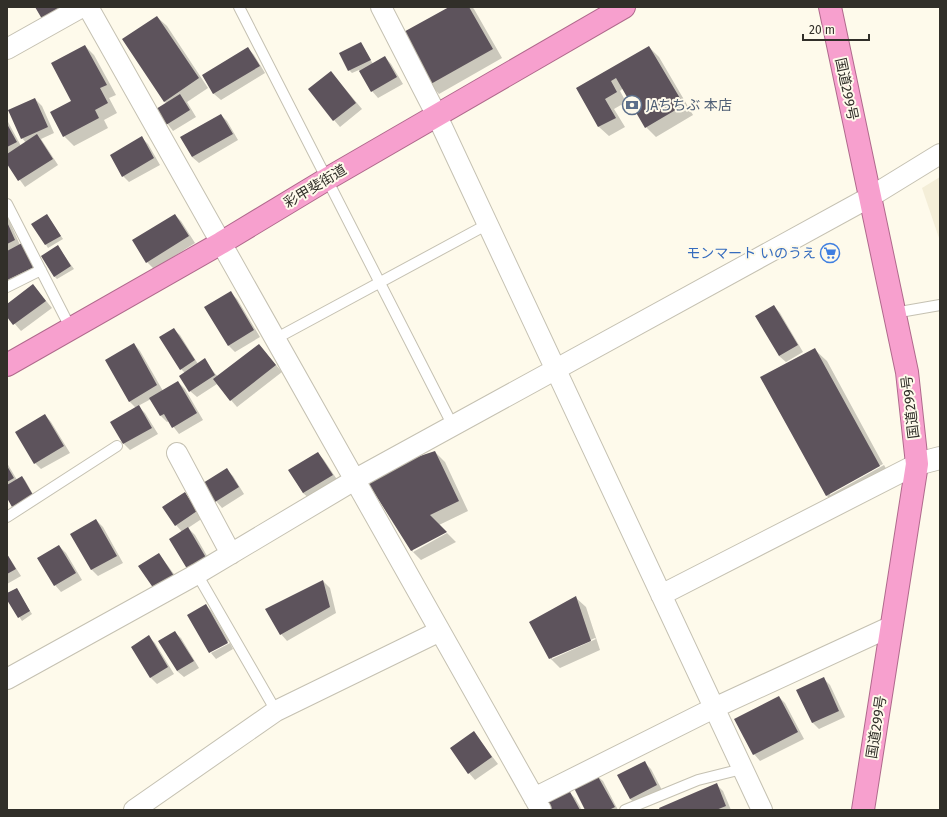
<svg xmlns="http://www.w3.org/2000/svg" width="947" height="817" font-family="'Fira Sans','Noto Sans JP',sans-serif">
  <rect width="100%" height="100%" fill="#fefaeb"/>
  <path fill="#f4eed8" d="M940,177V241L922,188Z"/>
  <path fill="#0003" fill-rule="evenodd" d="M451,7H472L474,9L502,58L439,94L430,84Z
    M157,17L167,26L208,88L187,102L196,117L173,131L157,110L167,104L164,101Z
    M361,43L373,64L385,57L391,64L403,84L378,98L372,91L359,70L352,73L349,70Z
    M85,46L94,55L116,95L109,98L117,113L104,120L108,128L74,146L64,136Z
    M649,47L659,57L693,115L656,137L646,127L623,88L620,91L626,102L614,109L625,127L609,136L599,127L577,88Z
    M248,48L254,55L265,73L221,100L214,94L203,76Z
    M331,72L362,109L340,127L334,120Z
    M35,99L42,106L54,133L41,139L58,165L25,187L7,162V120L21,146L26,143L22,138Z
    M221,115L227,121L238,140L199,163L192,157Z
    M142,138L148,144L160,165L129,182L123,176Z
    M47,215L63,239L48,248L33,224Z
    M175,215L181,221L195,243L154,269L147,262L134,241Z
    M7,216L20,245L39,273L13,287L7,281Z
    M58,247L74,269L57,279L54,276Z
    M33,285L52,308L21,331L7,315V305Z
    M230,292L237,299L260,337L235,352L229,346Z
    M774,306L780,313L803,352L786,362L779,356Z
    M173,329L180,335L198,364L204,360L218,377L259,345L282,372L237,407L217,384L197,397L190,391L185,373L181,369Z
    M134,344L140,351L163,391L178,382L185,389L203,420L179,434L169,421L167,422L160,415L151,399L138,406L145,413L158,434L130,450L124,444L136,408L129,401Z
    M814,349L827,361L883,464L830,493V495L884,465L892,479L839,508L827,496L761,378Z
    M45,415L51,422L70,453L41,469L35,463Z
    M435,452L445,462L468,511L439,525L413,549V552L447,533L456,542L421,560L412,551L364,476Z
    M318,453L324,460L338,481L310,499L303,493L290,471Z
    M7,463L17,480L22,477L25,480L35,498L15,509L7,496Z
    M227,470L233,476L244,494L222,508L216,501Z
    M185,493L203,518L188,528L195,535L214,568L176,525L164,507Z
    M96,520L103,527L123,563L98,576L92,570L72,534Z
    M59,546L66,553L82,580L61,592L55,585L39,558Z
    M7,554L21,576L7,584Z
    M159,554L180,582L161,595Z
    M323,581L330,588L336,613L287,641L281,634Z
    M16,589L32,614L22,621L7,598V594Z
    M576,598L586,607L600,650L560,668L550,658ZM595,638L596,639L552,659V657Z
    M206,605L212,612L229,641L210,651V653L189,615Z
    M174,632L181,638L199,668L184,677L177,671Z
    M149,637L155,643L174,674L157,684L151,678L132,647Z
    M230,643L233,649L216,659L211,653Z
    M823,678L830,685L845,717L819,729L812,722Z
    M779,697L785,703L804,739L760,761L754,754Z
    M474,733L498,764L475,780L469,773Z
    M644,762L651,769L663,792L637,805L630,799L619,775Z
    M596,775L603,781L618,810H587Z
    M716,784L723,791L731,810H661Z
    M568,791L575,798L582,810H552Z"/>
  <path fill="#5d535c" d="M35,7H61L64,12L45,24Z
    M449,7H469L493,49L429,85L400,34Z
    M157,16L199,78L164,102L122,39Z
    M361,42L371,60L348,71L339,53Z
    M85,45L107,85L100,88L108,103L95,110L99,118L63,137L50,112L71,101L51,63Z
    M649,46L684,105L645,128L616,78L611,81L617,92L605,99L616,118L598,127L576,88Z
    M248,47L260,66L213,94L202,75Z
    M385,56L397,77L371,92L359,71Z
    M331,71L356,103L333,121L308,89Z
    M180,94L190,110L166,125L156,109Z
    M35,98L48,127L21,139L8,110Z
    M221,114L233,134L192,157L180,137Z
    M7,124L17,142L7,147Z
    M37,134L53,159L18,181L7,164V154Z
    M142,136L154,158L122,177L110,155Z
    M47,214L61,236L45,245L31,224Z
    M175,214L189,236L146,263L132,240Z
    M7,222L15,240L7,244Z
    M22,243L34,267L7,280V251Z
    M58,245L71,266L54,277L41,256Z
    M33,284L46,301L13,325L7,317V304Z
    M231,291L254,330L228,346L204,307Z
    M774,305L798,345L779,356L755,316Z
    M174,328L195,360L180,370L159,337Z
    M134,343L157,385L129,402L105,360Z
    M259,344L276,365L230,401L213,379Z
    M815,348L880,466L826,496L760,377Z
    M205,358L215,375L189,392L179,376Z
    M178,381L197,413L172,428L164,414L160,416L149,398Z
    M139,405L152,428L123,444L110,422Z
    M45,414L64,446L34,464L15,432Z
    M435,451L459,501L430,515L447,532L411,551L363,475Z
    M318,452L333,475L303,493L288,470Z
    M7,466L14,478L7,482Z
    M227,468L239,487L215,502L203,483Z
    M22,476L33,495L12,507L7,498V485Z
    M185,492L197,511L175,526L162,507Z
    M96,519L117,556L91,570L70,534Z
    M188,527L208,561L189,572L169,539Z
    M59,545L76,573L54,586L37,558Z
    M159,553L174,576L154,589L138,566Z
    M7,554L16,569L7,574Z
    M323,580L330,607L280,635L265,609Z
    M17,588L30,611L18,618L7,600V593Z
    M576,596L591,641L549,659L529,622Z
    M206,604L228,643L209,653L187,615Z
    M175,631L194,661L177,671L158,641Z
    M149,635L168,667L150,678L131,647Z
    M824,677L839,711L812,723L796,690Z
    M779,696L798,732L753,755L734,719Z
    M474,731L492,757L468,774L450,748Z
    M645,761L657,785L630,799L617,775Z
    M596,773L615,807L609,810H585L573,786Z
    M717,783L726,806L716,810H660L659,808Z
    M569,790L580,810H551L546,802Z"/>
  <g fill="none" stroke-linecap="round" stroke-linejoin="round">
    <defs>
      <path id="service" d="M239,7L453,426
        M7,204L71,329
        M7,287L41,270
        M894,313L940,305
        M275,339L488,224
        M7,517L117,446
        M197,574L276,711
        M625,810L698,780L742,769"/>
      <path id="minor" d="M88,7L541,810
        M381,7L437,116L762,810
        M7,49L82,7
        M177,453L231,554
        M661,595L917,464
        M7,679L197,574L363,475L870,197L940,154
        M534,798L714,708L892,626
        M134,810L276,711L440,631"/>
      <path id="tertiary" d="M917,464L940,458"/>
      <path id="trunk" d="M830,7L907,372L917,464L863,810
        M7,365L221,243L327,179L624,7"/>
    </defs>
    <use href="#service" stroke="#c5c1b2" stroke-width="12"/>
    <use href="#minor" stroke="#c5c1b2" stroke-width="22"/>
    <use href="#tertiary" stroke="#c5c1b2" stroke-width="24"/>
    <use href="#trunk" stroke="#b0698c" stroke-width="24"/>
    <use href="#service" stroke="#fff" stroke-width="10"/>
    <use href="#minor" stroke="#fff" stroke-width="20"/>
    <use href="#tertiary" stroke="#fff" stroke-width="22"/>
    <use href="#trunk" stroke="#f7a0ce" stroke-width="22"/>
  </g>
  <defs>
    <symbol id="bank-ring" viewBox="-11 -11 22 22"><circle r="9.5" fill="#fefaeb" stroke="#5c6f8a" stroke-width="1.5"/><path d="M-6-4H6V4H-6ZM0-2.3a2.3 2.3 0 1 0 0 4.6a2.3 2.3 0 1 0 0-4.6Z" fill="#5c6f8a"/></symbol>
    <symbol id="supermarket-ring" viewBox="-11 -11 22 22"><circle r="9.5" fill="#fefaeb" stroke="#3f7fe0" stroke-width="1.5"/><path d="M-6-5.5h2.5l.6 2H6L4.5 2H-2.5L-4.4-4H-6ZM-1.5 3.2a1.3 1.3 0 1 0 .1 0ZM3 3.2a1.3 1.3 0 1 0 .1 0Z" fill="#3f7fe0"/></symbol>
  </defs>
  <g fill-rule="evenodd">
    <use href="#bank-ring" x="621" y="94" width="22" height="22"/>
    <use href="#supermarket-ring" x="819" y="242" width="22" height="22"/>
  </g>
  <g text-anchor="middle" stroke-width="4" stroke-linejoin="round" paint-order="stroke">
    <g font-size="14" fill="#312f29" stroke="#fefaeb">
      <text transform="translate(847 89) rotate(78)" y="5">国道299号</text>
      <text transform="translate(315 186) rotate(-31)" y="5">彩甲斐街道</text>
      <text transform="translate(910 407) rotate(-97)" y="5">国道299号</text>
      <text transform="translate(876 727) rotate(-81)" y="5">国道299号</text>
    </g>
    <g font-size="14" fill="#4e5e75" stroke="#fefaeb" text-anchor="start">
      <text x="646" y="110">JAちちぶ 本店</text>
    </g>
    <g font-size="14" fill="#366cbe" stroke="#fefaeb" text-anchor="end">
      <text x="816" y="258">モンマート いのうえ</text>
    </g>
  </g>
  <rect width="947" height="817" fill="none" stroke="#312f29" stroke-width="16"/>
  <path d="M803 34v6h66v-6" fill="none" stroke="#312f29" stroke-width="2"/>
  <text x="809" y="34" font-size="12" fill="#312f29" stroke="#fefaeb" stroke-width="3" paint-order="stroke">20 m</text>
</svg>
